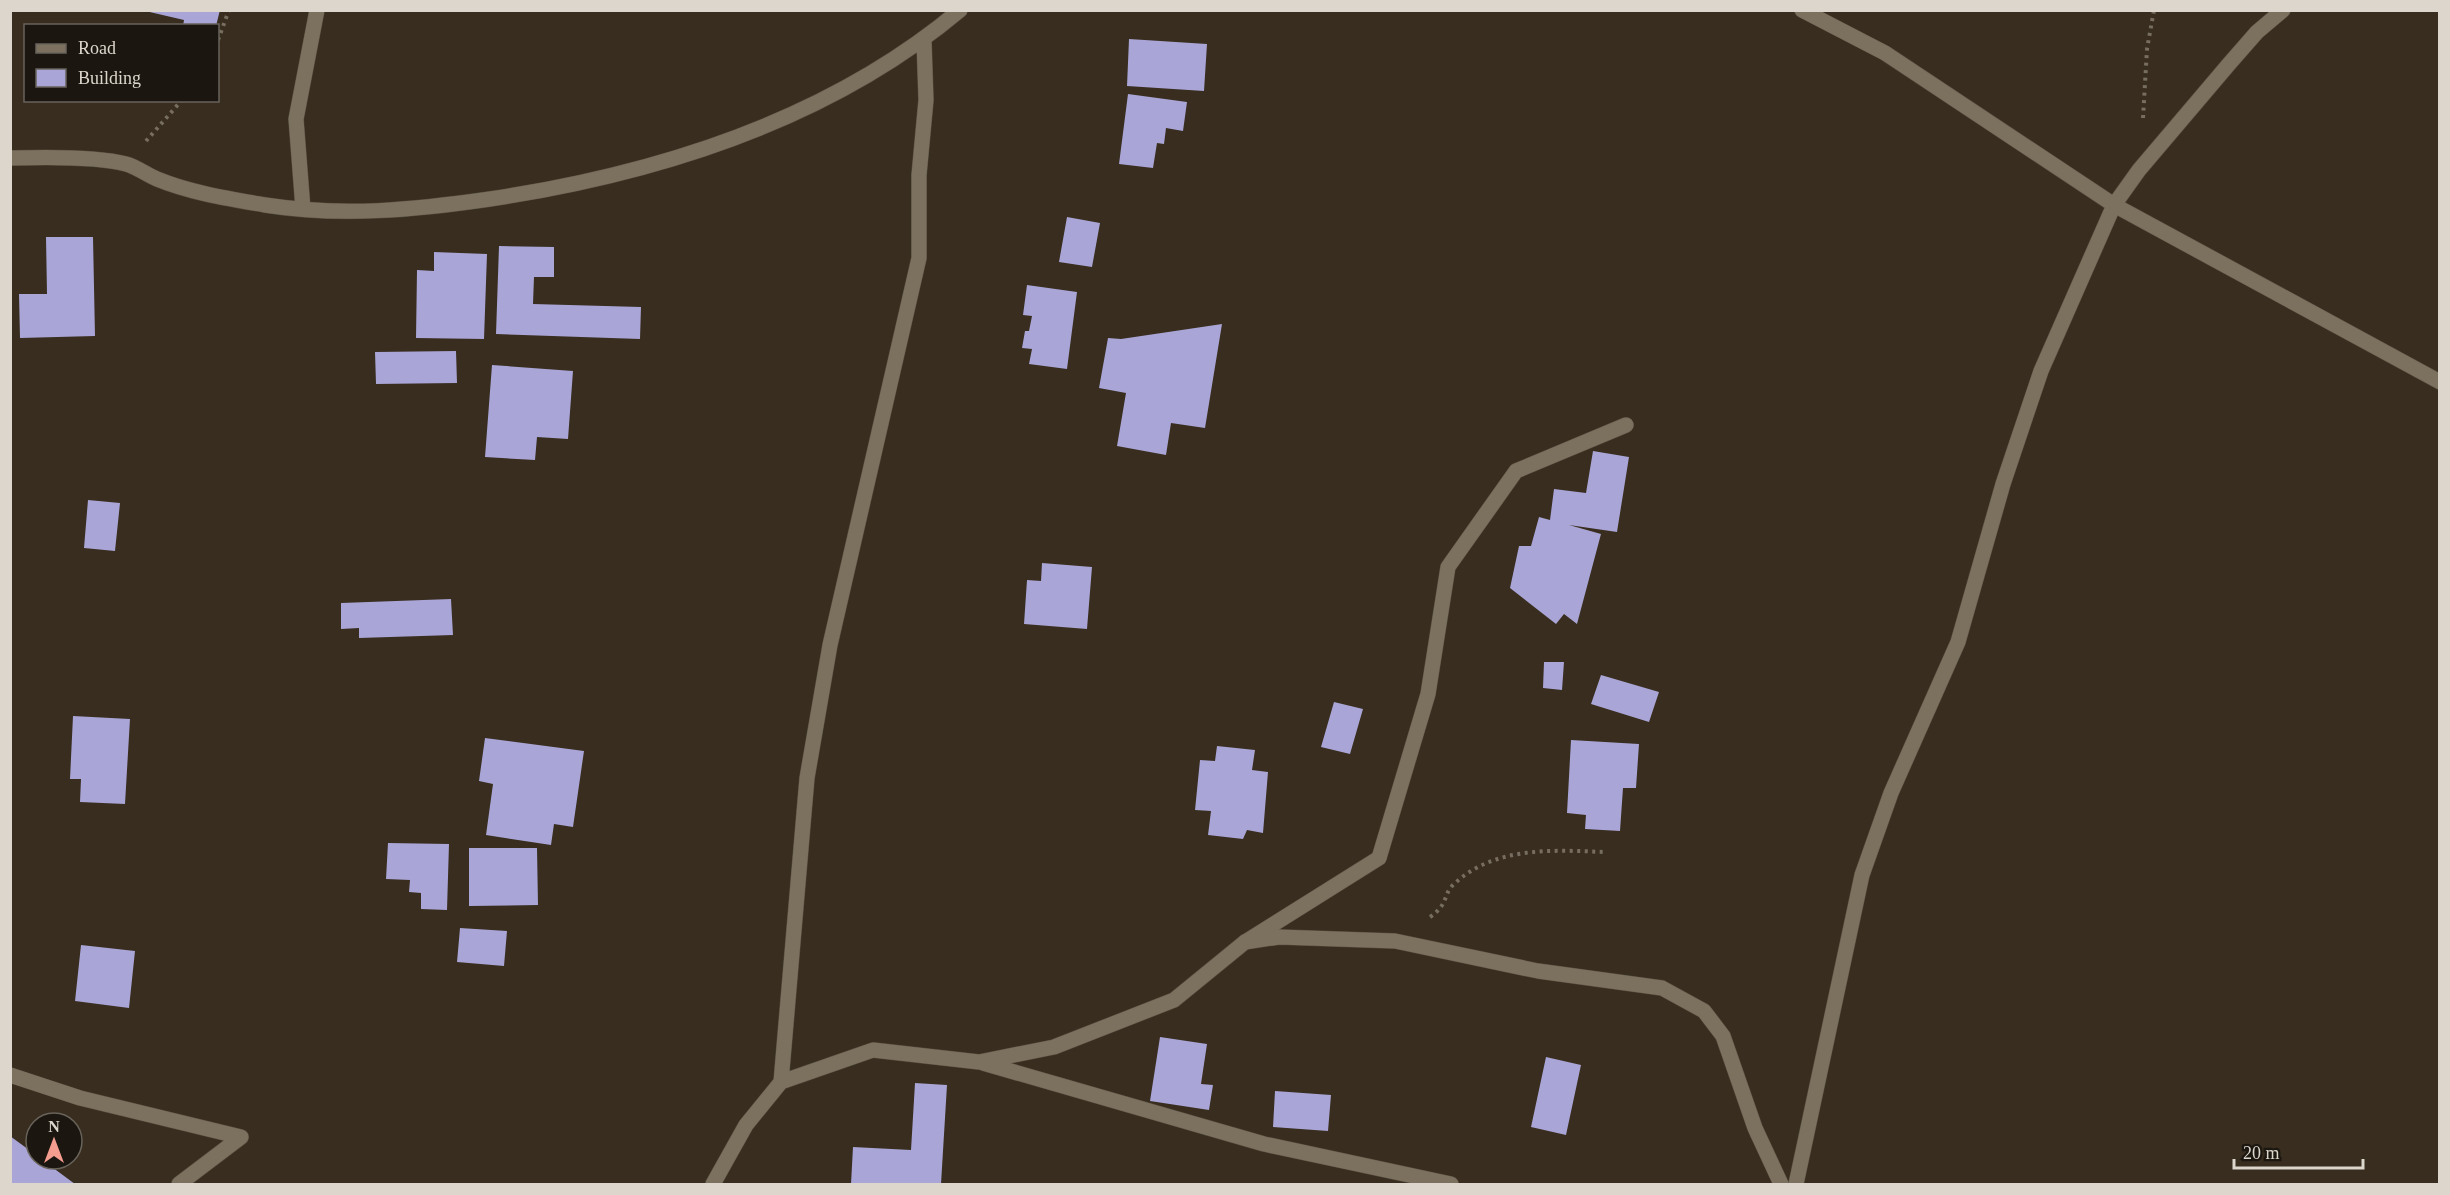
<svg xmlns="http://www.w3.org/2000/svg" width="2450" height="1195" font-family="'Times New Roman',serif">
  <rect width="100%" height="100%" fill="#382d1e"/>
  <path fill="#a9a5d6" d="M141,10H220L216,26H183L184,20Z
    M1129,39L1207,44L1204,91L1127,86Z
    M1128,94L1187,102L1183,131L1166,128L1164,144L1157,143L1153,168L1119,164Z
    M1067,217L1100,223L1092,267L1059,262Z
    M46,237H93L95,336L20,338L19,294H47Z
    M499,246L554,247V277H534L533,304L641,307L640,339L496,334Z
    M434,252L487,254L484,339L416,338L417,270L434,271Z
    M1027,285L1077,292L1067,369L1029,364L1032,349L1022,348L1025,331H1029L1032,316L1023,315Z
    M1222,324L1205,428L1171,423L1166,455L1117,446L1126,393L1099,388L1108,338L1121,339Z
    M456,351L457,383L376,384L375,352Z
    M492,365L573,371L568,439L537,437L535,460L485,457Z
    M1593,451L1629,457L1617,532L1569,525L1601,534L1577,624L1564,614L1556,624L1510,588L1519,546H1531L1539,517L1550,520L1554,489L1586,493Z
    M88,500L120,503L115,551L84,548Z
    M1042,563L1092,567L1087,629L1024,624L1027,580L1041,581Z
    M451,599L453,635L359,638V628L341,629V603Z
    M1544,662H1564L1562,690L1543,688Z
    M1601,675L1659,692L1649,722L1591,704Z
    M1334,702L1363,709L1350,754L1321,747Z
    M73,716L130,719L125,804L80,802L81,779H70Z
    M485,738L584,751L573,827L554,824L551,845L486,835L493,784L479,781Z
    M1571,740L1639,744L1636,788H1623L1620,831L1585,829L1586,815L1567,813Z
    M1217,746L1255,750L1252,770L1268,772L1263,833L1247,830L1243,839L1208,835L1211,811L1195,810L1200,760L1215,761Z
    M388,843L449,844L447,910L421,909V893L409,892L410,880L386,879Z
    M469,848H537L538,905L469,906Z
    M460,928L507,931L504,966L457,962Z
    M81,945L135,951L129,1008L75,1001Z
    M1160,1037L1207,1044L1201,1084L1213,1085L1209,1110L1150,1101Z
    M1546,1057L1581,1065L1566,1135L1531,1127Z
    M915,1083L947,1085L941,1184H851L853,1147L911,1150Z
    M1275,1091L1331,1095L1328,1131L1273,1127Z
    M10,1136L36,1155V1159H41L75,1184H10Z"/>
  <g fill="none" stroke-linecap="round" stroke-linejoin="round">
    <defs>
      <path id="lane" d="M303,209L296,119L317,10
        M1245,942L1379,858L1428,694L1448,567L1516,471L1626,425"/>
      <path id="street" d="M1802,10L1885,53L2114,205L2440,382
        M10,158C42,157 96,156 126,164C137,167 147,175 157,179C191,193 230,199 265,205C342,217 414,210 490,199C656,174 829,120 960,10
        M983,1063L1264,1144L1451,1184
        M10,1075L80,1098L241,1137L179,1184
        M781,1082L807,778L830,645L919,258V175L926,100L924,41
        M713,1184L746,1125L781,1082L873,1050L979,1062L1054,1047L1174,1000L1245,942L1279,937L1395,941L1538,971L1662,988L1704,1011L1723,1036L1755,1128L1781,1184
        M1796,1184L1862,875L1891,793L1958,642L2003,484L2041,371L2114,205L2139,170L2229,64L2257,32L2283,10"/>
    </defs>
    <use href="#lane" stroke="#544c3e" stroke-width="16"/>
    <use href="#street" stroke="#544c3e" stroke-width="16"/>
    <path stroke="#776e61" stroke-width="4" stroke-dasharray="3 4.5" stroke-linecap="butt" d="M218,40L229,10
      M2143,118L2147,49L2154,10
      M146,141L182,100
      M1430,917C1450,903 1442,895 1454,884C1495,846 1552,850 1604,852"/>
    <use href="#lane" stroke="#7c705f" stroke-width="15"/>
    <use href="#street" stroke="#7c705f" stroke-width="15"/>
  </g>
  <rect width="2450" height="1195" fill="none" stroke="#dcd6cc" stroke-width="24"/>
  <rect x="24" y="24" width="195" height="78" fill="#1b1710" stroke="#68635b" stroke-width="1.5"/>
  <rect x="36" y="44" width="30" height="9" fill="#7c705f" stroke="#68635b" stroke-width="1.5"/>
  <text x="78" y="54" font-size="18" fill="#dcd6cc">Road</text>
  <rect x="36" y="69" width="30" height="18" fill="#a9a5d6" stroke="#68635b" stroke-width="1.5"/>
  <text x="78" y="84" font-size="18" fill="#dcd6cc">Building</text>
  <g transform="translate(54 1141)"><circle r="28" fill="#1b1710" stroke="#68635b" stroke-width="1.5"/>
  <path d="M0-4.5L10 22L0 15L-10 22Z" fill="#f59d8f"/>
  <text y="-9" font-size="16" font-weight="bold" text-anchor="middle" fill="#dcd6cc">N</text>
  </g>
  <path d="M2234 1159v9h129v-9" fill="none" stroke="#dcd6cc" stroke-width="3"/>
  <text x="2243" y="1159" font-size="18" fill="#dcd6cc" stroke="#1b1710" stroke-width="4.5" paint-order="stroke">20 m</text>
</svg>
